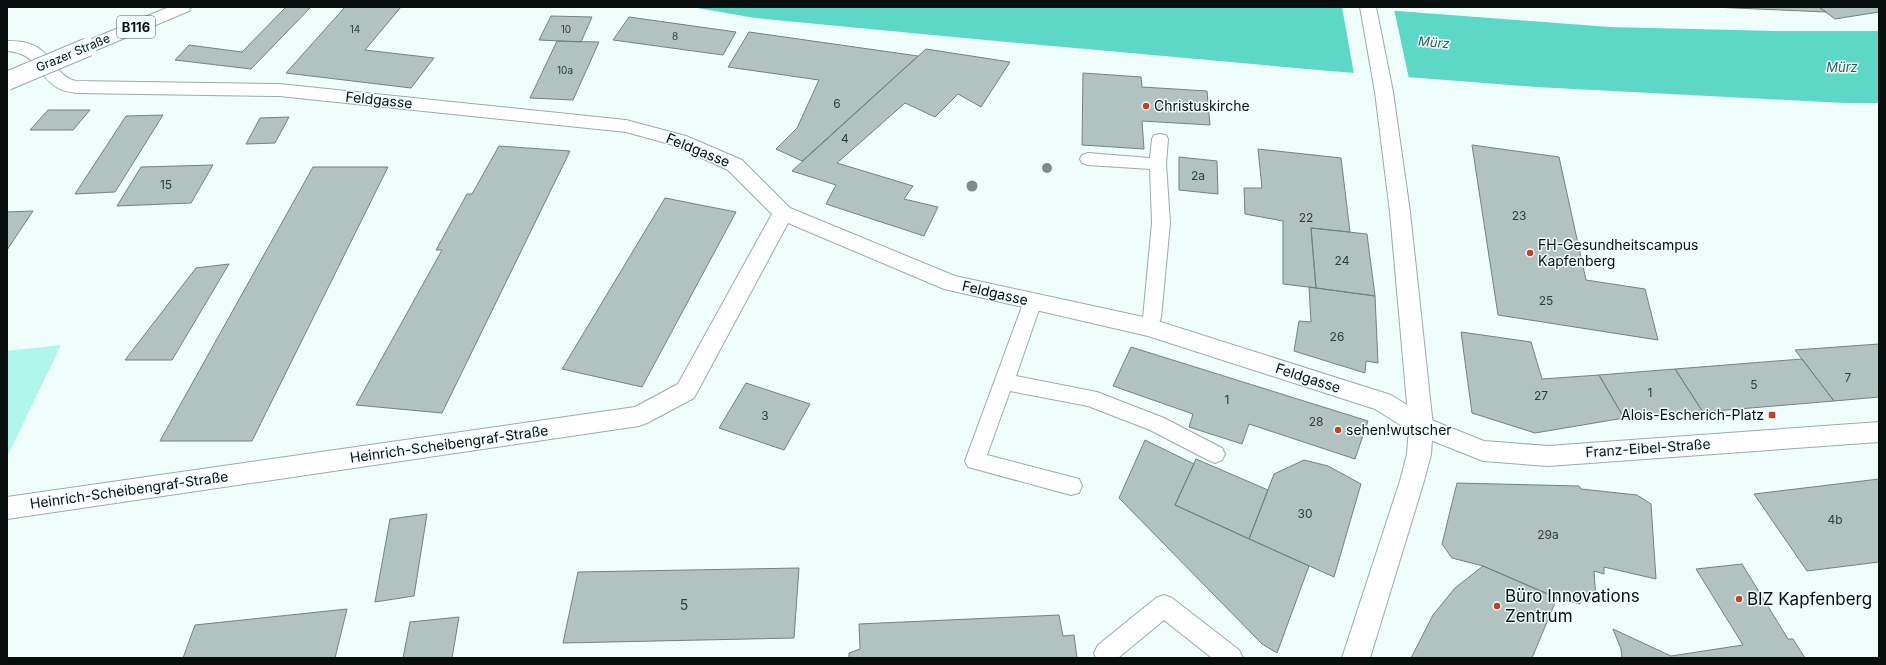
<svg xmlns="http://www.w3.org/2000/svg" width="1886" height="665" font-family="Inter,sans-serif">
  <rect width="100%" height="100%" fill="#effefb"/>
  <path fill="#b1f6eb" d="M61,345L7,457V351Z"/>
  <path fill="#5dd8c7" d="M692,7H1345L1610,27L1776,31H1879V103H1845L1536,87L1329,71L964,38L755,18Z"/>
  <path fill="#effefb" d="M1342,7L1394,9L1409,79L1354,74Z"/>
  <path fill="#b1c3c0" stroke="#71827f" d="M286,7H311L251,69L175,60L189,45L242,52Z
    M345,7H401L365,50L434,58L411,88L286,73Z
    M1713,7H1819L1826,12Z
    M1819,7H1879V12L1835,19Z
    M551,16L592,17L581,42L539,40Z
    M629,17L736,32L723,55L613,40Z
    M749,32L918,56L802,161L776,149L797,128L819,80L728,67Z
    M557,41L599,42L573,100L530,98Z
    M926,49L1010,62L981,107L958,94L935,117L905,103L837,163L913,186L904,199L938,207L924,236L826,204L836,185L792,171Z
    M1083,73L1141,77L1142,87L1207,91L1210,125L1142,121L1144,149L1082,145Z
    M48,110H90L73,130H30Z
    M163,115L115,192L75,194L126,116Z
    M289,117L275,143L246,144L260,118Z
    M1472,145L1559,157L1586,280L1645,289L1658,340L1498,315Z
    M499,146L570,151L442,413L356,405L442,250H436L467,194H472Z
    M1258,149L1341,158L1350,232L1311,228L1316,288L1283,284V221L1245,214L1244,188H1262Z
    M1179,157L1217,161L1218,194L1179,190Z
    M213,165L191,203L117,206L141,167Z
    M313,167H388L252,441H160Z
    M665,198L736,212L642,387L562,369Z
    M33,211L7,250V212Z
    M1311,228L1367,234L1375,296L1316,288Z
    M229,264L172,360H125L196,268Z
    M1309,287L1375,296L1378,363L1366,361L1365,373L1294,351L1299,321L1311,322Z
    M1461,332L1531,342L1542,379L1599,375L1624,418L1535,433L1472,413Z
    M1879,344V397L1834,401L1795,350Z
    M1131,347L1368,421L1355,459L1249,424L1242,444L1189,427L1193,414L1113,386Z
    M1802,359L1834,401L1703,412L1675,369Z
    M1675,369L1703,412L1624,418L1599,375Z
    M746,383L810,404L784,450L719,428Z
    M1145,440L1194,464L1175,505L1309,566L1277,653L1262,644L1119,498Z
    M1196,459L1268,490L1249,539L1175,505Z
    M1304,460L1328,466L1361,484L1334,577L1249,539L1274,474Z
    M1879,479V562L1807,571L1754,494Z
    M1457,483L1579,486L1581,489L1637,495L1651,504L1656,579L1604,567V574L1594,571L1596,600L1583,598L1580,604L1557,598L1483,566L1452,558L1442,544Z
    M427,514L414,596L375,602L390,519Z
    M1742,564L1788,639H1793L1805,658H1622L1621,649L1613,629L1671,656L1743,645L1696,569Z
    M1483,566L1557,598L1532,658H1411L1433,615L1455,588Z
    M799,568L794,638L563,643L578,572Z
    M347,609L335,658H183L195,625Z
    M1059,615L1063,636L1074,635L1077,658H849V653L860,649L859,624Z
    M459,617L452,658H403L410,622Z"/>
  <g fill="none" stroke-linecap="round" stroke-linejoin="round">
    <defs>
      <path id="service" d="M1160,134L1166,135L1168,139L1166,164L1170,223L1161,318L1155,332L1148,334L1141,332L1139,327L1143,318L1152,223L1150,169L1088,165L1082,163L1080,159L1082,155L1088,153L1150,158L1152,139L1154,135Z
        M1033,294L1040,296L1042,301L1016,376L1097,392L1164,418L1222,448L1225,454L1222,460L1215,463L1208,460L1150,430L1088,406L1010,391L987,455L1079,479L1082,486L1079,493L1071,495L968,467L965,461L1024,301L1026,296Z
        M1164,595L1172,598L1239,650L1243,658H1212L1164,620L1118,658H1096L1094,653L1098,645L1156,598Z"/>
      <path id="minor" d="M7,41C19,41 31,42 41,50C53,59 60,78 76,81L279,84L626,120L686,136L742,160L790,208L955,276L1148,318L1391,395L1429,419L1484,441L1548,446L1879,422V442L1548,466L1483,461L1413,433L1375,409L1148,336L944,289L788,223L694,398L647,423L639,426L7,519V497L635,407L678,384L772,214L728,170L673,145L626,132L279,96L76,93C70,92 63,91 58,88C36,75 38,53 7,51Z"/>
      <path id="tertiary" d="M1360,7H1376L1393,92L1410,212L1433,426L1431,454L1424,481L1370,658H1342L1400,481L1407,454L1409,426L1390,212L1375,92Z"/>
      <path id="trunk" d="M169,7H191L189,11L94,51L88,52L82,51L79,47L82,43Z"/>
    </defs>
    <use href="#service" stroke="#9aaba8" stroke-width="2"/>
    <use href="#minor" stroke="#9aaba8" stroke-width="2"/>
    <use href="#tertiary" stroke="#9aaba8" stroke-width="2"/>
    <use href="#trunk" stroke="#9aaba8" stroke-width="2"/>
    <use href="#service" fill="#fff" fill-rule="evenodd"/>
    <use href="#minor" fill="#fff" fill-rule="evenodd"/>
    <use href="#tertiary" fill="#fff" fill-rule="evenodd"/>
    <use href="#trunk" fill="#fff" fill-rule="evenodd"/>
    <defs>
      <path id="trunk-bridge" d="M7,81L88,47"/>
    </defs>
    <use href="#trunk-bridge" stroke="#9aaba8" stroke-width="20" stroke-linecap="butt"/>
    <use href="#trunk-bridge" stroke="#fff" stroke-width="18"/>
  </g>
  <g fill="#7a8c89">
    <circle cx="1047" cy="168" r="5"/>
    <circle cx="972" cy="186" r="5.5"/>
  </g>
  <g fill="#ca3f23" stroke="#effefb" stroke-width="1.5">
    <circle cx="1146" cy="106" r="4"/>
    <circle cx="1530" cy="253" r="4"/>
    <rect x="1768" y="411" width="8" height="8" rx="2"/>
    <circle cx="1338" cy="430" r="4"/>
    <circle cx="1739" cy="599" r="4"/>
    <circle cx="1497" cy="606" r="4"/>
  </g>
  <g text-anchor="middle" stroke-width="3" stroke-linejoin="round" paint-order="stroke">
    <g font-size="10" fill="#323b39">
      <text x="355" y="33">14</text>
      <text x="566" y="33">10</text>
      <text x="675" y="40">8</text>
      <text x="565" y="74">10a</text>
    </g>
    <g font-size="12" fill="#080e0c" stroke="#effefb">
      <text transform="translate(73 53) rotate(-23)" y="4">Grazer Straße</text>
    </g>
    <g font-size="12" fill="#323b39">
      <text x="837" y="108">6</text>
      <text x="845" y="143">4</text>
      <text x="1198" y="180">2a</text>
      <text x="166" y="189">15</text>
      <text x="1519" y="220">23</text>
      <text x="1306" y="222">22</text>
      <text x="1342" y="265">24</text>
      <text x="1546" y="305">25</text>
      <text x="1337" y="341">26</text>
      <text x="1848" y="382">7</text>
      <text x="1754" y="389">5</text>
      <text x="1650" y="397">1</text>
      <text x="1541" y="400">27</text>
      <text x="1227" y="404">1</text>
      <text x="765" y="420">3</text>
      <text x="1316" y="426">28</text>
      <text x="1305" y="518">30</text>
      <text x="1835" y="524">4b</text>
      <text x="1548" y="539">29a</text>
    </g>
    <rect fill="#effefb" stroke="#4d5654" stroke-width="1" x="117" y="16" width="38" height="22" rx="3"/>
    <g font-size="13" font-weight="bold" fill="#080e0c">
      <text x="136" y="32">B116</text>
    </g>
    <g font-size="13" font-style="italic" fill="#2d6159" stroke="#effefb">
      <text transform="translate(1434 42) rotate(5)" y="5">Mürz</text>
      <text x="1842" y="72">Mürz</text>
    </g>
    <g font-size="14" fill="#080e0c" stroke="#effefb">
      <text transform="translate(379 100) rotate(6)" y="5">Feldgasse</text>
      <text transform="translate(698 150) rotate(22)" y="5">Feldgasse</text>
      <text transform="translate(995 293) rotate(13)" y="5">Feldgasse</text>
      <text transform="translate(1308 378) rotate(18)" y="5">Feldgasse</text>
      <text transform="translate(449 444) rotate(-8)" y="5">Heinrich-Scheibengraf-Straße</text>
      <text transform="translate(1648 448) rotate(-4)" y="5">Franz-Eibel-Straße</text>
      <text transform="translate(129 490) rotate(-8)" y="5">Heinrich-Scheibengraf-Straße</text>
    </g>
    <g font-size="14" fill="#080e0c" stroke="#effefb" text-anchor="start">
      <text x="1154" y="111">Christuskirche</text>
      <text x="1538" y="250">FH-Gesundheitscampus<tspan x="1538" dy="16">Kapfenberg</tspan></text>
      <text x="1764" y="420" text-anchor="end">Alois-Escherich-Platz</text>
      <text x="1346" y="435">sehen!wutscher</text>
    </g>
    <g font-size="14" fill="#323b39">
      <text x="684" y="610">5</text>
    </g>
    <g font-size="17" fill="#080e0c" stroke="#effefb" text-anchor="start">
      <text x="1505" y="602">Büro Innovations<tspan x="1505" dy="20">Zentrum</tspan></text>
      <text x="1747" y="605">BIZ Kapfenberg</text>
    </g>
  </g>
  <rect width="1886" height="665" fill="none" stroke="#080e0c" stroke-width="16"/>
</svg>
